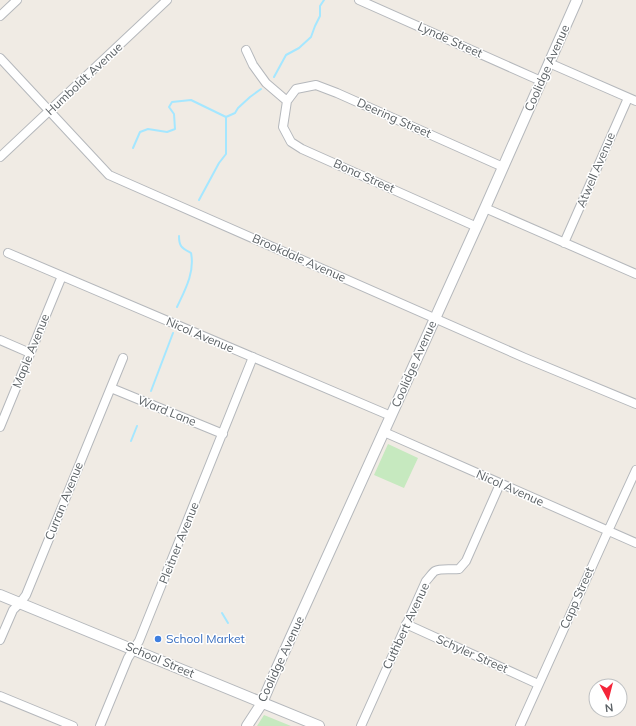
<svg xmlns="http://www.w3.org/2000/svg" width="636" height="726" font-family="Mulish,sans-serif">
  <rect width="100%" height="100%" fill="#f0ebe4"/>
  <path fill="#c6e9bf" d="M388,444L418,458L404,488L374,475Z
    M264,715L291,726H257Z"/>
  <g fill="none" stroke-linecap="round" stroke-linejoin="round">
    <path stroke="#a5e7ff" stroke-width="2" d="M274,77L286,55L299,48L311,37L315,26L320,16V6L324,0
      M226,117L235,113L238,108L250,97L261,89
      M133,148L140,132L148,129L167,132L175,129L174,114L169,107L172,102L191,100L226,117
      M199,200L219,163L226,154V117
      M177,307C185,290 195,272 191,253C182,248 179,247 179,236
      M151,391L173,333
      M131,441L137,426
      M222,613L228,623"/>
    <defs>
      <path id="minor" d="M359,0L541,81
        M0,16L17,0
        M246,50L253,65L266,83L287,101
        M0,58L109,175L525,358L636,404
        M549,63L636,101
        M0,157L167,0
        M485,208L636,274
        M477,227L302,149L291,142L283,127L287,101L296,89L316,85L337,93L503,167
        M564,243L628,98
        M8,253L391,416
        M0,340L30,353
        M111,388L223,434
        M0,427L62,276
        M384,432L636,543
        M406,624L538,684
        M0,640L13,610L20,603L26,595L123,358
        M0,696L73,726
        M100,726L128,658L139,641L253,357
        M361,726L426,581C429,578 432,573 435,571C441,568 452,570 459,569L466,561L500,484
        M520,726L608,531L636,470"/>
      <path id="tertiary" d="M0,595L319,726
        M247,726L262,703L276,670L485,208L577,0"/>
    </defs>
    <use href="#minor" stroke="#b5b8bc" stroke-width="10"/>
    <use href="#tertiary" stroke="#b5b8bc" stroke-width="12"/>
    <use href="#minor" stroke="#fff" stroke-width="8"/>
    <use href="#tertiary" stroke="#fff" stroke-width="10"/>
  </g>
  <circle fill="#3f7fe0" stroke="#fff" stroke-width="1.5" cx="158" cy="639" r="4"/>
  <g text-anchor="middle" stroke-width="3" stroke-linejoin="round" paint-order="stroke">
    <g font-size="12" fill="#5c6266" stroke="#fff">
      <text transform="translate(450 40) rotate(24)" y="4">Lynde Street</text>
      <text transform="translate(547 68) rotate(-66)" y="4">Coolidge Avenue</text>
      <text transform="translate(84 79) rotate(-43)" y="4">Humboldt Avenue</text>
      <text transform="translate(394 118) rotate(24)" y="4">Deering Street</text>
      <text transform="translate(596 170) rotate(-67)" y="4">Atwell Avenue</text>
      <text transform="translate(364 176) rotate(24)" y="4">Bona Street</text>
      <text transform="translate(299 258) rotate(24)" y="4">Brookdale Avenue</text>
      <text transform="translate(200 335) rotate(23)" y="4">Nicol Avenue</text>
      <text transform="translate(31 351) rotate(-68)" y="4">Maple Avenue</text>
      <text transform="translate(414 364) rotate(-66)" y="4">Coolidge Avenue</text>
      <text transform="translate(167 411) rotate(22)" y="4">Ward Lane</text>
      <text transform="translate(510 488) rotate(24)" y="4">Nicol Avenue</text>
      <text transform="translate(64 501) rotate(-68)" y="4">Curran Avenue</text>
      <text transform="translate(179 543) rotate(-68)" y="4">Pleitner Avenue</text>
      <text transform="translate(577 598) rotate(-66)" y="4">Capp Street</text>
      <text transform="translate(406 626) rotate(-65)" y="4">Cuthbert Avenue</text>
      <text transform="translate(472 654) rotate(24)" y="4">Schyler Street</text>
      <text transform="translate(281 659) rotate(-65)" y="4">Coolidge Avenue</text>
      <text transform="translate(160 660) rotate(23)" y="4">School Street</text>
    </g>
    <g font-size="12" fill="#366cbe" stroke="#fff" text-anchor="start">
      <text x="166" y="643">School Market</text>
    </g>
  </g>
  <g transform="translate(608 698) rotate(173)"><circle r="19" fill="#ffffff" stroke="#bec0c2"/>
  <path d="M0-3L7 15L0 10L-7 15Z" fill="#f42539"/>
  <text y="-6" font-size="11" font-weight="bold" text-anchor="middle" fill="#5c6266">N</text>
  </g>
</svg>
